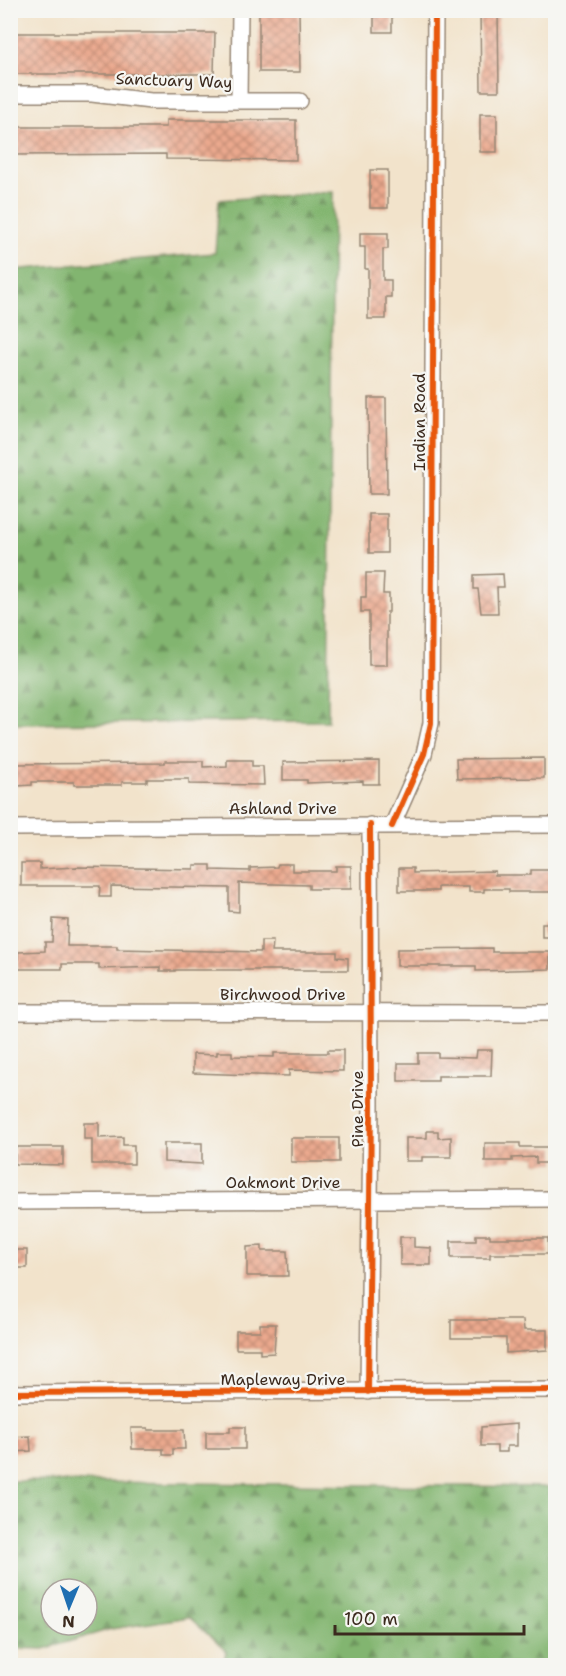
<svg xmlns="http://www.w3.org/2000/svg" width="566" height="1676" font-family="'Shantell Sans',sans-serif">
  <defs>
    <pattern id="forest-firs" width="22" height="20" patternUnits="userSpaceOnUse" patternTransform="scale(1.5)"><rect width="22" height="20" fill="#82b570"/><path d="M5 1l3.5 6h-7zM16 11l3.5 6h-7z" fill="#6c935b"/></pattern>
    <pattern id="building-cross-hatch" width="8" height="8" patternUnits="userSpaceOnUse" patternTransform="scale(1.5)"><rect width="8" height="8" fill="#eba98e"/><path d="M0 0l8 8M0 8l8-8" fill="none" stroke="#c08a73"/></pattern>
  </defs>
  <rect width="100%" height="100%" fill="#f6f6f2"/>
  <filter id="ink" filterUnits="userSpaceOnUse"><feTurbulence type="fractalNoise" baseFrequency=".0167" numOctaves="2"/><feDisplacementMap in="SourceGraphic" scale="12" xChannelSelector="R" yChannelSelector="G"/><feConvolveMatrix kernelMatrix="1 2 1 2 8 2 1 2 1" color-interpolation-filters="sRGB"/></filter>
  <filter id="wash" filterUnits="userSpaceOnUse"><feTurbulence type="fractalNoise" baseFrequency=".008" numOctaves="4" result="noise"/><feDisplacementMap in="SourceGraphic" scale="24" xChannelSelector="R" yChannelSelector="G"/><feGaussianBlur stdDeviation="1.35" result="paint"/><feColorMatrix in="noise" values="0 0 0 0 0 0 0 0 0 0 0 0 0 0 0 0 0 1.4 0 .05"/><feComposite in="paint" operator="in"/></filter>
  <g filter="url(#wash)">
    <rect width="100%" height="100%" fill="#f2e3cb"/>
    <path fill="url(#forest-firs)" stroke="#5e7047" stroke-width="1.5" fill-rule="evenodd" d="M333,192L328,721L11,724V270L215,253L219,200Z
      M11,1481L555,1487V1665H224L226,1651L189,1617L111,1629L44,1649L11,1648ZM51,1589H87V1625H51Z"/>
    <g id="blocks">
      <path fill="url(#building-cross-hatch)" d="M259,10H299L300,72H259Z
        M374,10H392V32H374Z
        M480,10H498L499,91H481Z
        M10,33H215L214,74H10Z
        M480,114H497V152H480Z
        M166,120H296V160L166,159V154L10,155V127H166Z
        M370,170H388V208H370Z
        M360,233H388V249H383V280H391V297H386V319H368V269H365V247H360Z
        M368,398H386L387,494H369Z
        M369,514H387V553H369Z
        M366,573H384L383,594H389V612H387V665H369V612H361V597H366Z
        M503,574L504,587H497L498,613H481L478,589H474V575Z
        M544,758V778L457,779L456,759Z
        M227,760H252V766H263L264,785L189,784V779H147V782H122V785H74V782H32V785L17,786V782H10V764L165,763V761H203V767L227,766Z
        M379,761V784H363V781L307,783V780H283V762Z
        M21,863H40V869L76,867L194,869V865H211V870L250,871V868L277,867L278,864H292V871H336V866H351V889H309V885L239,883V912L229,911V888L111,886V897H99L100,886H21Z
        M399,868H413V873L495,871V875H531V870H551V892H509V889H484V892H469V887H438V891H399Z
        M53,919L68,920L67,946H117V949L261,952V941H273L272,952H337V957L348,958V970H175V971H160V967L99,969V964H62V969H18V952L45,951V942H52Z
        M542,923H555V937H542Z
        M492,948V952H550V969L476,971V966H397V949Z
        M328,1050H343V1071L289,1070V1076L193,1073V1054L217,1055V1052H232V1056L274,1057V1053H328Z
        M477,1050H492L491,1076H438V1081H398V1063H418V1053H438V1057L476,1058Z
        M84,1123H99V1138L123,1137V1145H134V1164H92V1139H84Z
        M427,1131H438V1138L451,1137V1157H422V1161H406V1138H427Z
        M291,1138H339V1162H291Z
        M164,1143H202V1164L164,1162Z
        M485,1143H520V1147H555V1163H536V1157L512,1158V1161H485Z
        M15,1147H63V1165L15,1164Z
        M476,1235H490V1238H548V1254H490V1258H451V1241H476Z
        M400,1237H414V1247L431,1248V1265H400Z
        M262,1246V1251H287L288,1276H247V1247Z
        M10,1250H27V1268H10Z
        M451,1320H523L524,1330H547V1350L506,1353V1338H451Z
        M260,1324H276L274,1353L260,1354V1349H236V1331H260Z
        M517,1424V1446H507V1452H497V1446H481V1427Z
        M230,1427H245V1449H206V1432H230Z
        M131,1428H148V1430H184L185,1449H173V1455H163V1449H132Z
        M30,1436L31,1451L10,1452V1437Z"/>
    </g>
  </g>
  <g filter="url(#ink)">
    <use href="#blocks" fill-opacity="0" stroke="#968674" stroke-width="1.5"/>
    <g fill="none" stroke-linecap="round" stroke-linejoin="round">
      <defs>
        <path id="street" d="M10,94H92L151,101H300
          M239,101L240,10
          M392,826L424,754L431,723L435,10
          M10,828L556,825
          M10,1012L556,1013
          M10,1202L556,1199
          M368,1392L371,1106L370,825
          M10,1393L556,1390"/>
      </defs>
      <use href="#street" stroke="#968674" stroke-width="18"/>
      <use href="#street" stroke="#fff" stroke-width="15"/>
      <defs>
        <path id="cycleway" d="M392,826L424,754L431,723L435,10
          M368,1392L371,1106L370,825
          M10,1393L556,1390"/>
      </defs>
      <use href="#cycleway" stroke="#f6f6f2" stroke-width="10"/>
      <use href="#cycleway" stroke="#e8590c" stroke-width="6"/>
    </g>
  </g>
  <g text-anchor="middle" stroke-width="4.5" stroke-linejoin="round" paint-order="stroke">
    <g font-size="16" fill="#3b2a1e" stroke="#f6f6f2">
      <text transform="translate(174 80) rotate(2)" y="6">Sanctuary Way</text>
      <text transform="translate(419 422) rotate(-90)" y="6">Indian Road</text>
      <text x="283" y="814">Ashland Drive</text>
      <text x="283" y="1000">Birchwood Drive</text>
      <text transform="translate(357 1109) rotate(-90)" y="6">Pine Drive</text>
      <text x="283" y="1188">Oakmont Drive</text>
      <text x="283" y="1385">Mapleway Drive</text>
    </g>
  </g>
  <rect width="566" height="1676" fill="none" stroke="#f6f6f2" stroke-width="36"/>
  <g transform="translate(69 1607) rotate(182)"><circle r="28" fill="#f6f6f2" stroke="#aba49d" stroke-width="1.5"/>
  <path d="M0-4.5L10 22L0 15L-10 22Z" fill="#1f6fb2"/>
  <text y="-9" font-size="16" font-weight="bold" text-anchor="middle" fill="#3b2a1e">N</text>
  </g>
  <path d="M335 1625v9h189v-9" fill="none" stroke="#3b2a1e" stroke-width="3"/>
  <text x="344" y="1625" font-size="18" fill="#3b2a1e" stroke="#f6f6f2" stroke-width="4.5" paint-order="stroke">100 m</text>
</svg>
